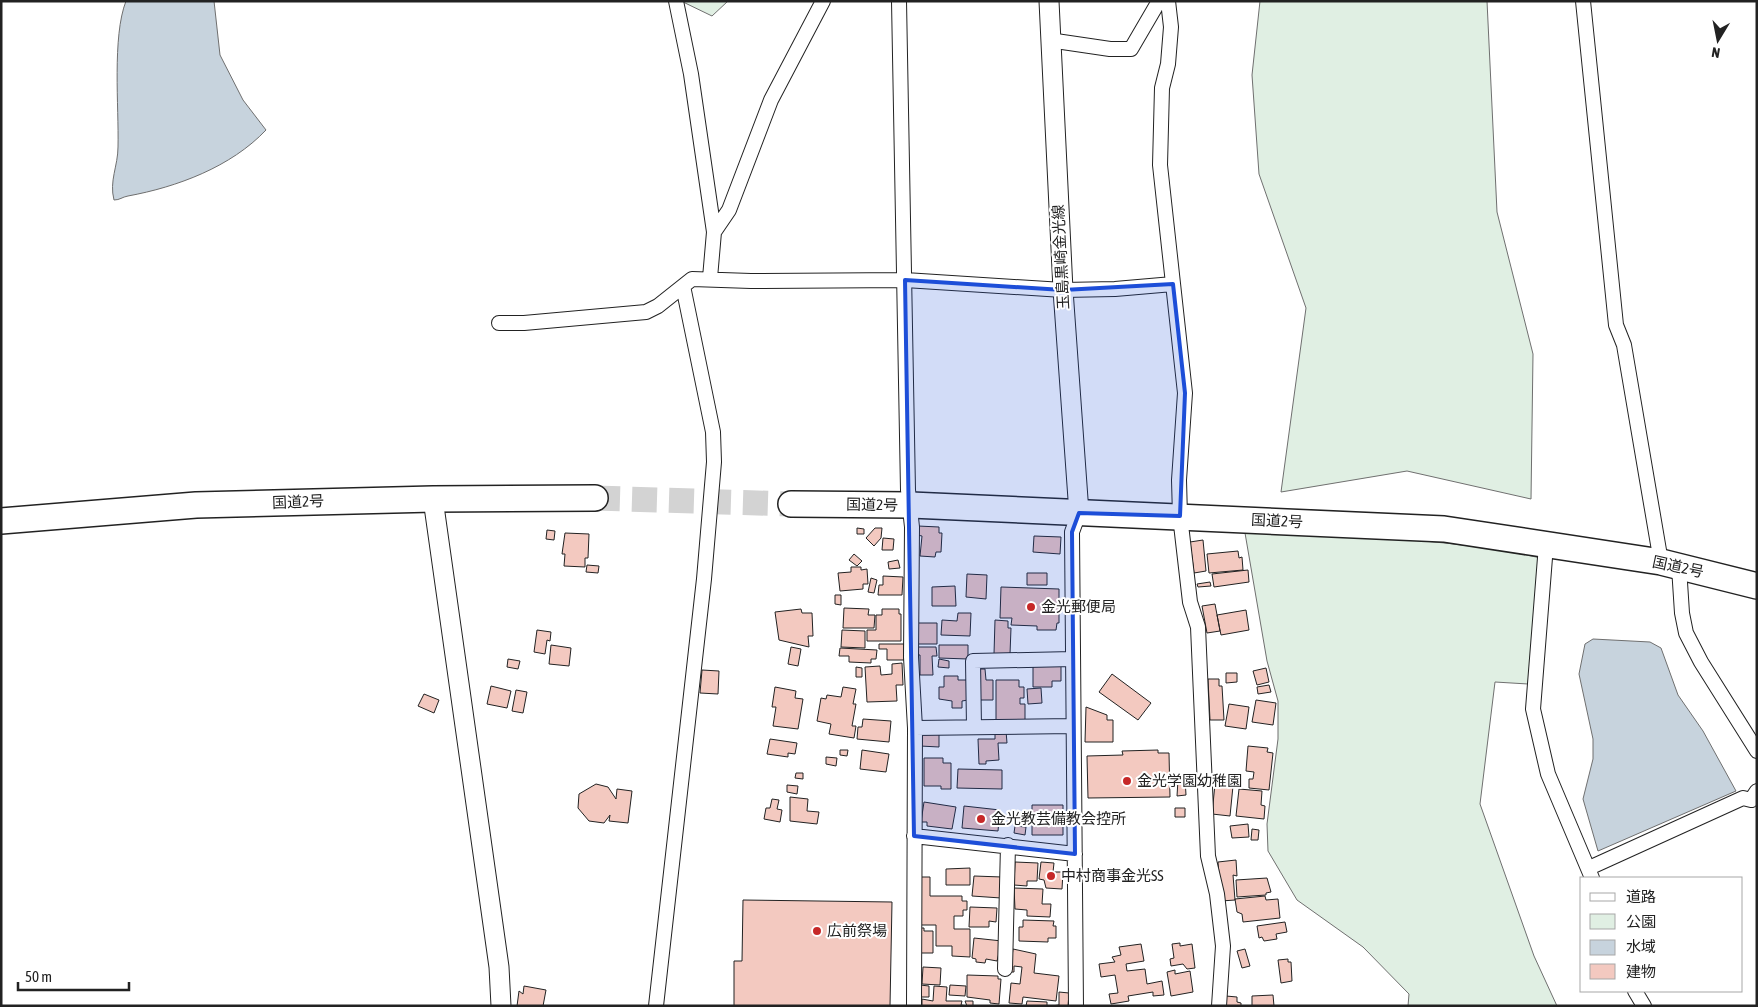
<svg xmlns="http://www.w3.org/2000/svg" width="1758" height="1007" font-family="'Asap Condensed','Noto Sans JP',sans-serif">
  <rect width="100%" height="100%" fill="#fff"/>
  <path fill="#e0efe3" stroke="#6f6f6f" d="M681,1H728L712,16Z
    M1260,1H1487L1497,212L1533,354L1531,499L1407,471L1281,492L1306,308L1259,174L1252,75Z
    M1245,533C1344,536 1444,537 1541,558L1528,684L1495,682L1480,804L1534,956L1557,1006H1408L1409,994L1363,947L1297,900L1268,851L1267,824L1278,739V701L1267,661Z"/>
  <path fill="#c7d3dd" stroke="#6f6f6f" d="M126,1H214L220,55L243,100L266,130C231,167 177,187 128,196C122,197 120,200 114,200C109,181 118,166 118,147C119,107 112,37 126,1Z
    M1593,639L1650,642L1661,648L1678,695L1703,731L1736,791L1598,851L1583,799L1593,759V739L1579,674L1585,644Z"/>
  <path fill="#f3c9c0" stroke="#222" d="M918,526L939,527V533H942L941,552H936L935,557L920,556L922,536L917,535Z
    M857,528L864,529V534H857Z
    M875,528H882L881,538L874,546L866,538Z
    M547,530L555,531L554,540L546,539Z
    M565,533L589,534L588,558H585V567L564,566L565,554H562Z
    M1034,536L1061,537L1060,554L1033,552Z
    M883,538L894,539L893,550H882Z
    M1203,540L1206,571L1194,573L1190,542Z
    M1238,551L1239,558L1242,557L1243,570L1209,573L1207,554Z
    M854,554L862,561L857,566L849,560Z
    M898,560L900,568L889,569L888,562Z
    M587,565L599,566L598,573L586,572Z
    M851,567H861V570L867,569L868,584H863V589L840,591L838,573L851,572Z
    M1248,570L1249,582L1214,587L1212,574Z
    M1027,573H1047V585H1027Z
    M967,574L987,575L986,599L966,597Z
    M883,576L903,577L902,595H878L879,585H883Z
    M871,578L877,580L874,593L868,592Z
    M1210,582L1211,586L1198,587L1197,584Z
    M955,586L956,606H932V587Z
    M1001,587L1059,589V623H1057L1056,630H1037V626L1011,625L1012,618H1000Z
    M835,595H841V605L835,604Z
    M1215,604L1220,631L1207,633L1202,606Z
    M844,608L869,609L868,615H875L874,628H843Z
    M801,609L802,613H812L813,636H808L809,647L779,640L775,612Z
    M882,609H899V614H901V641H867V630H876V615H882Z
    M1246,610L1249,630L1221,635L1217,615Z
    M958,613H971L970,636L941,635L942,620L957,621Z
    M995,620L1008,621V628H1011L1010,654H994Z
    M918,623H937V644H918Z
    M537,630L551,632L550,641L547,640L545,654L534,652Z
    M842,630L865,631V648L841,647Z
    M879,644H904V660H887V649H879Z
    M551,645L571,648L569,666L549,664Z
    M939,645H968V659L939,658Z
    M791,647L801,649L798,666L788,664Z
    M917,647H936L937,656H932L933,675H920V655H917Z
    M840,648L877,650L876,659H871V663L849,662V656H839Z
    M508,659L520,661L518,669L507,667Z
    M939,659L949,661V668L938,667Z
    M902,663L903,685H896L897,701L867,702L865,667L880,666L881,675L892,674V664Z
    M1033,666H1061V681H1052V687H1033Z
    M856,667L862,668V677H856Z
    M1266,668L1269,682L1257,685L1253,671Z
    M977,669H985L986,680H993V700H977Z
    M702,670L719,671L718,694L700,693Z
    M1226,673H1237V682L1226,683Z
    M1112,674L1151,703L1138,720L1099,692Z
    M944,676H958V680H968V700L962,701V708H952V701L939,699V687H944Z
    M1208,679H1219V686H1222L1224,720H1210Z
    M996,680H1019V687H1024V698H1020V704H1025V720H996Z
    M1269,685L1271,692L1258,694L1257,687Z
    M491,686L511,691L507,708L487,704Z
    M775,687L796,691L795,698L803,699L798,729L773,726L776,707H772Z
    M843,687L856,689L853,704H856L852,726H856L854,738L829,734L831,724L817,721L821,698L826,699L827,695L841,697Z
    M1041,688L1042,703L1028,704L1027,689Z
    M516,690L527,692L523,713L512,711Z
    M424,694L439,700L434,713L418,706Z
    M1256,700L1276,703L1273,725L1252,722Z
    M1229,704L1249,707L1246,729L1225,726Z
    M1086,707L1107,715V720H1113V742H1085Z
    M863,719L891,721L889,742L857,739L858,727H862Z
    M921,731L939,732V747L920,746Z
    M1006,731L1007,743H998L999,760L986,761V764H979L978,739H995V732Z
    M770,739L797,743L795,754L788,753V757L767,754Z
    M1248,746L1268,748L1267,752L1273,753L1269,790L1249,788V779H1253L1254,772L1246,771Z
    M840,750H848L847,756L840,755Z
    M862,750L889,754L886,772L860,769Z
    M1158,750V753H1169L1170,797L1088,798L1087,756L1123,755L1122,751Z
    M826,757L837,758L836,766L826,764Z
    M924,758H943V763H951V789H941V786H924Z
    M958,769L1002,770V789L957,788Z
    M796,773H803V779L795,778Z
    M1185,779L1186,795L1177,796L1178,780Z
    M596,784L608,787L616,799L617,789L632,791L628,823L609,821L610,815L604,823L589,821L578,808L579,794Z
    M1215,784L1233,786L1230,816L1212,814Z
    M787,785L798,786L797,794L787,792Z
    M1239,789L1262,791L1261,805L1265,806L1264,819L1236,816Z
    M790,797L808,799L807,811L819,812L817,824L790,821Z
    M772,799L779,800L777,809L782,810L780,822L764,819L766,808H770Z
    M924,802L956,807L952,829L927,826V822H921Z
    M1032,805H1063V835H1032Z
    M964,806L1000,810L998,831L962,828Z
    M1175,808H1185V817H1175Z
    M1013,811L1024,813L1023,820L1012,819Z
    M1248,824L1249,837L1232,838L1230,826Z
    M1015,826L1026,827L1025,835L1014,833Z
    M1252,829L1259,830L1258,840H1251Z
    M1236,860L1237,876L1233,875L1235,900L1221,901L1218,862Z
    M1015,862L1038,863L1037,881H1027V886L1014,885Z
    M1041,862L1054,863L1053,872H1063L1062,889L1046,888L1044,880L1039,879Z
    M970,868V885H946V869Z
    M974,876L1002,877L1001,898L972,896Z
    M920,877H930V896H962V901H967V910H963V916H954V929H970V957L952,956V946H936V925H920Z
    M1267,878L1271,892L1266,893V895L1237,897L1236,880Z
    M1014,888L1043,889L1042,904H1051L1050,917L1027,916V910L1015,909Z
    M1265,896L1266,900L1278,899L1280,918L1243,922L1242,914L1237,912L1235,899Z
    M743,900L892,902L890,1006H734V961H742Z
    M970,907L997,908L996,922L989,921V927H969Z
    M1023,920L1054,921L1053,926H1056V938H1048V942L1019,941V927H1023Z
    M1285,922L1287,932L1276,934L1277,939L1264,941L1262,937L1259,938L1257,926Z
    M921,928H924V931H933V953H921Z
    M974,938L1002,941L997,961L986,959L985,963L976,962V959L972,958Z
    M1180,943V946L1192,944L1195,968L1187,969L1183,964L1171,966L1170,959L1174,958L1172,944Z
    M1141,944L1144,961L1126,964L1127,971L1145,969L1147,984L1162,981L1164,995L1153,996V992L1128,996L1129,1001L1111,1004L1109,994L1118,993L1115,975L1101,977L1099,964L1115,962L1112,957L1121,955L1119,947Z
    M1013,949L1036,954L1034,973L1059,976L1056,1001L1023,997L1022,1004L1009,1003L1011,983L1020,984L1022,967L1014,966V972H1010Z
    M1245,949L1250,966L1242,968L1237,951Z
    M1288,959V962H1291L1292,981L1281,983L1278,960Z
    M923,967L941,968L940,985L922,984Z
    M1175,970V974L1190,971L1193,992L1171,996L1167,972Z
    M967,975L998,976V979H1001L999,1004L990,1003V1000L967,997Z
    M920,985L929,986V997H920Z
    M950,985L966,986L965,996L949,995Z
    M524,986L546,990L543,1006H517L519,991L523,994Z
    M934,986L947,987L946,1001H962L961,1005L967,1006L965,1001H973V1006H922V999L933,1001Z
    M1059,992L1069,993L1068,1006H1051L1059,1005Z
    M1273,995L1274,1006H1252V996Z
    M1226,996L1237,997V1002L1241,1003V1006H1225Z
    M1027,1001L1047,1002V1006H1026Z"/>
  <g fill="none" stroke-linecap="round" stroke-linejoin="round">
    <path stroke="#d3d3d3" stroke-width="25" stroke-dasharray="25 12" stroke-linecap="butt" d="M595,498L791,504"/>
    <defs>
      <path id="street" d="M676,1L691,74L714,232L710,278
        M899,1L908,490L912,527L911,657L915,728L914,1006
        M1168,1L1171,27L1168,64L1162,88L1160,165L1185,393L1179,480L1180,516L1190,602L1198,627L1208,856L1217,894L1223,946L1219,1006
        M1583,1L1616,325L1624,345L1661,562
        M1049,40L1110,49H1131L1159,1
        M714,232L729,210L771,100L823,1
        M499,323H524L646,312L658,306L692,279L751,281L905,280L1063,290L1115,289L1173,284
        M1546,545L1533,709L1548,774L1592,878
        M1679,567L1682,613L1686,633L1701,662L1757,751
        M974,727L973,661L1073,659
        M915,728L1073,726
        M914,836L1075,854
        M1589,868L1743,798L1751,800L1757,791
        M1005,969L1008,845
        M1635,991L1644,1006
        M656,1006L704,579L714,462L713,432L683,286
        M1076,1006L1072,532L1079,513"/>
      <path id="secondary" d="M1049,1L1063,290L1079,513
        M433,499L499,967L501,1006"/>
      <path id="highway" d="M791,504L911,505L1444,529L1661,562L1757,586
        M1,521L196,505L433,499L595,498"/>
    </defs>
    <use href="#street" stroke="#222" stroke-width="16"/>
    <use href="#secondary" stroke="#222" stroke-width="21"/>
    <use href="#highway" stroke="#222" stroke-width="28"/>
    <use href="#street" stroke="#fff" stroke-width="14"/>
    <use href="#secondary" stroke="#fff" stroke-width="19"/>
    <use href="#highway" stroke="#fff" stroke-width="25"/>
  </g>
  <path fill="#1d4ed8" fill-opacity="0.2" stroke="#1d4ed8" stroke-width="4" stroke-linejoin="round" d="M905,280L1063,290L1173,284L1185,393L1180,516L1079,513L1072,532L1075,854L914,836Z"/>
  <g fill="#c62828" stroke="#fff" stroke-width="2">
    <circle cx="1031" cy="607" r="5"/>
    <circle cx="1127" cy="781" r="5"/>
    <circle cx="981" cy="819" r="5"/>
    <circle cx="1051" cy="876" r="5"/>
    <circle cx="817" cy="931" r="5"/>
  </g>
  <g text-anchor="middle" stroke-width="4" stroke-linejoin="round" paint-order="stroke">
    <g font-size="15" fill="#222" stroke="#fff">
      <text transform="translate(1061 257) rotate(-93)" y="5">玉島黒崎金光線</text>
      <text transform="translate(298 502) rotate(-2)" y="5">国道2号</text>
      <text transform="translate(872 505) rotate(1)" y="5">国道2号</text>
      <text transform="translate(1277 521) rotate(3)" y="5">国道2号</text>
      <text transform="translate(1678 567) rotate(12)" y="5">国道2号</text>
    </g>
    <g font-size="15" fill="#222" stroke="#fff" text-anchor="start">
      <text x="1041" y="612">金光郵便局</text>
      <text x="1137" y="786">金光学園幼稚園</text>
      <text x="991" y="824">金光教芸備教会控所</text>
      <text x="1061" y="881">中村商事金光SS</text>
      <text x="827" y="936">広前祭場</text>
    </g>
  </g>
  <rect width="1758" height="1007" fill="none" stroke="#222222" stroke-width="5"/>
  <rect x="1580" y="877" width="162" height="115" fill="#ffffff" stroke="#a7a7a7"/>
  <rect x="1590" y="893" width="25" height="8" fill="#ffffff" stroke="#a7a7a7"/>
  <text x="1626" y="902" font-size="15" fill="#222222">道路</text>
  <rect x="1590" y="914" width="25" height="15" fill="#e0efe3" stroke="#a7a7a7"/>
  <text x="1626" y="927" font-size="15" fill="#222222">公園</text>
  <rect x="1590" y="940" width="25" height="15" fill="#c7d3dd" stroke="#a7a7a7"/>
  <text x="1626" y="952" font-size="15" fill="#222222">水域</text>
  <rect x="1590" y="964" width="25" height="15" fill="#f3c9c0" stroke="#a7a7a7"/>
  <text x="1626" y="977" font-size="15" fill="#222222">建物</text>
  <g transform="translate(1718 40) rotate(190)" stroke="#ffffff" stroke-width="4" paint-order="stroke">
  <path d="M0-4L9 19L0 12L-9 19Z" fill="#222222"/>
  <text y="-8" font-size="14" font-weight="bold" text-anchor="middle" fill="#222222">N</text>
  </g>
  <path d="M18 982v8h111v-8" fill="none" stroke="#222222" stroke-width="2.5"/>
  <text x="25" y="982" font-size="15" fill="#222222" stroke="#ffffff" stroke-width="4" paint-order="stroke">50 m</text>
</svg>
